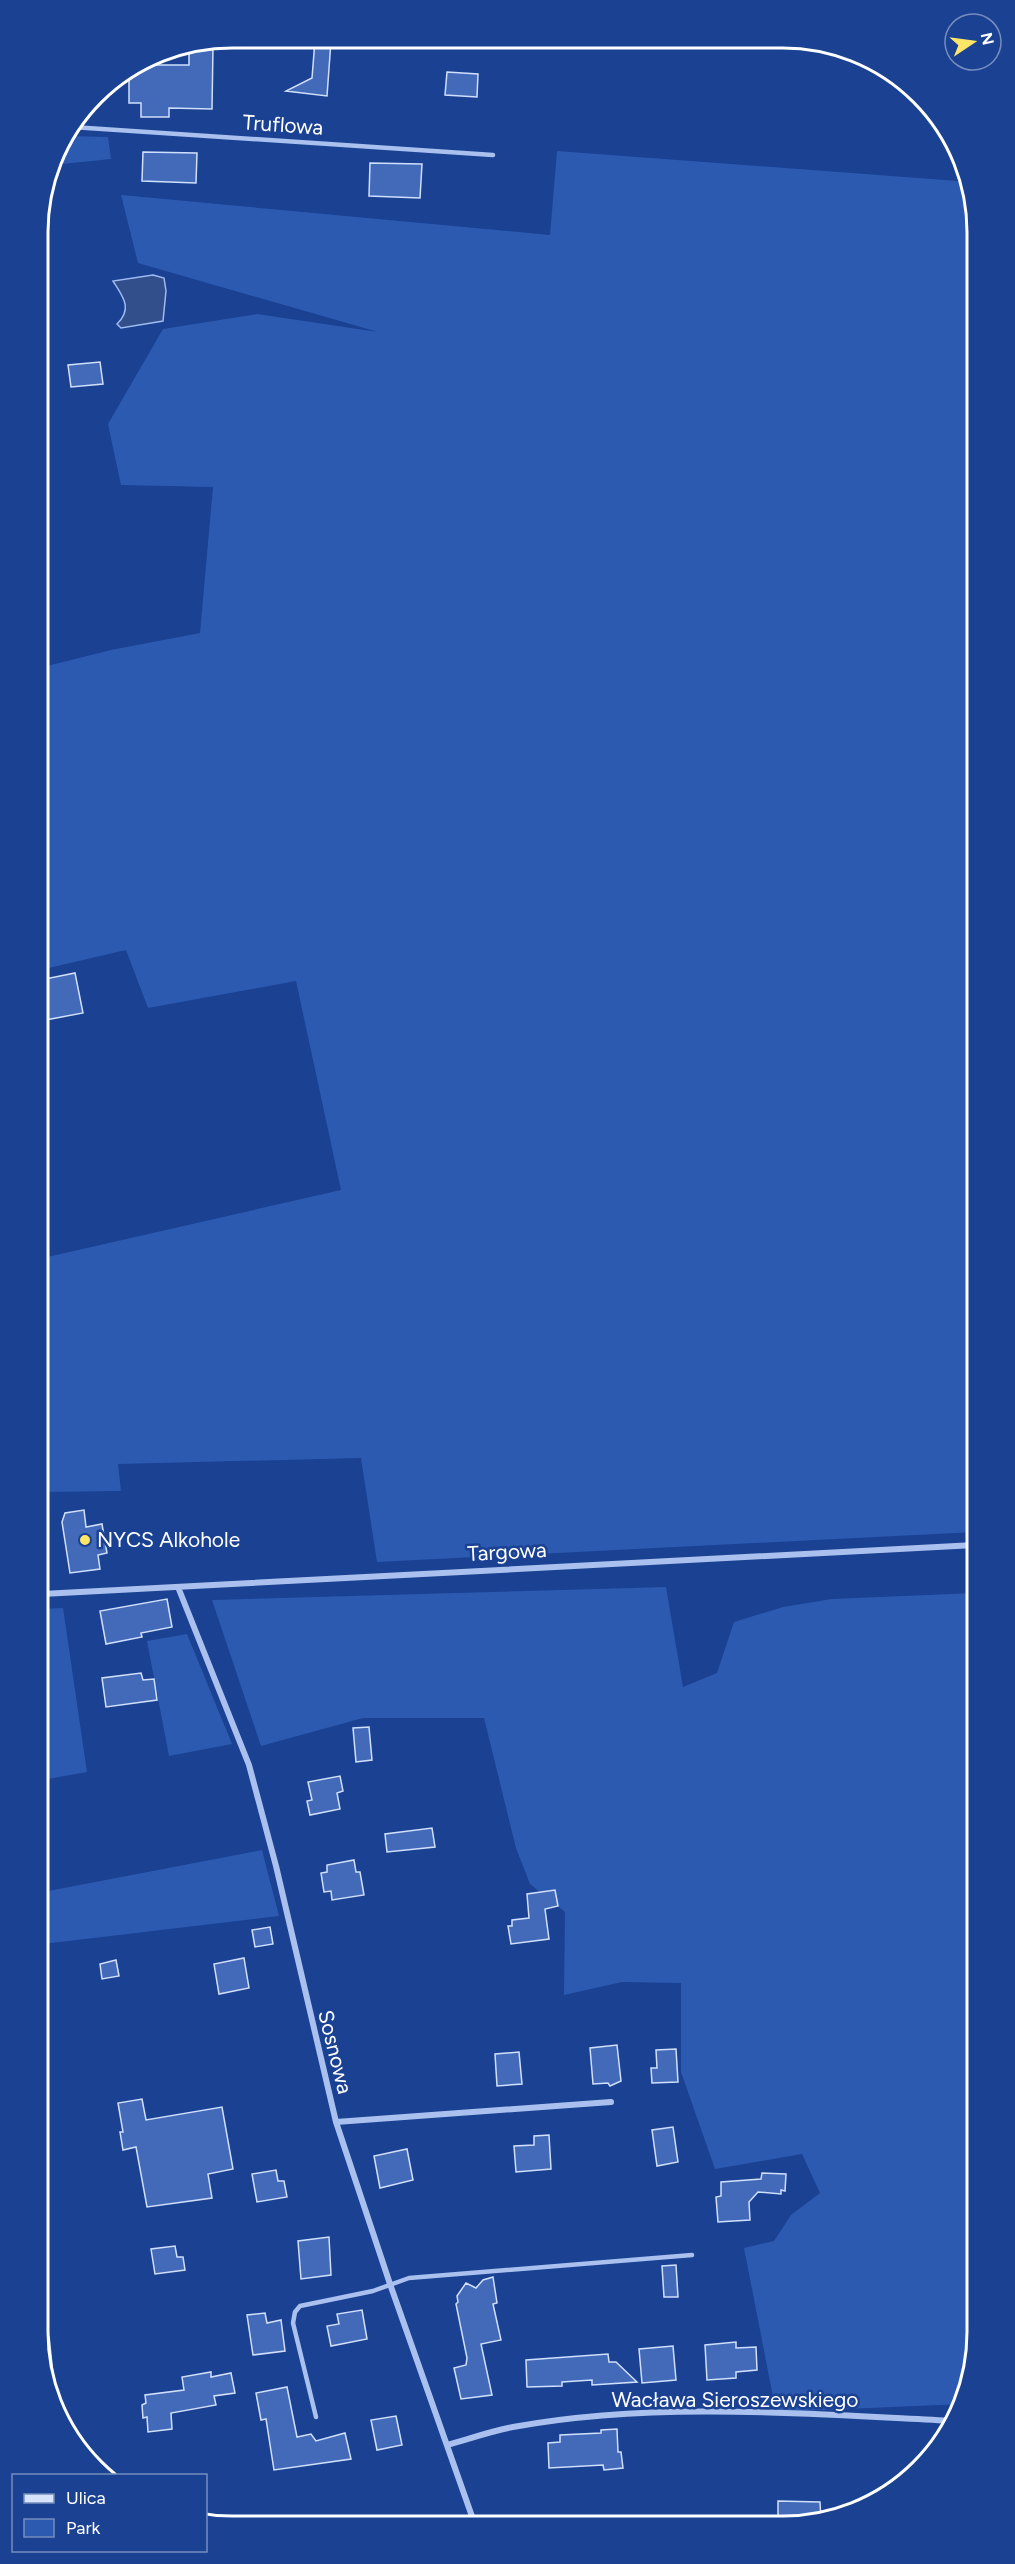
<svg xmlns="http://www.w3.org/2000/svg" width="1015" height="2564" font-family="Figtree,sans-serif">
  <rect width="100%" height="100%" fill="#1a4192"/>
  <path fill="#2c5ab1" d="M65,136L108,137L111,159L52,165L58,146Z
    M557,151L971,182L975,1532L377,1562L361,1458L118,1464L121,1491L42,1492L41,1251L43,1258L341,1190L296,981L148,1008L126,950L40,970L39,668L111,650L200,633L213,487L121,485L108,424L163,329L257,314L378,332L138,263L121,195L550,235Z
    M666,1587L683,1687L717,1673L734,1622L783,1607L832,1599L975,1593L977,2345L963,2404L776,2412L744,2248L774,2241L791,2215L820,2193L802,2154L715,2169L681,2072V1983L622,1982L564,1995L565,1912L530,1884L516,1848L484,1718H363L261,1746L212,1600Z
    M63,1608L87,1772L42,1780V1609Z
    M187,1634L232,1744L169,1756L147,1641Z
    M262,1850L279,1916L43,1944V1892Z"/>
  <path fill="#324e8b" stroke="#9dbaf1" stroke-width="1.5" d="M153,275L164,278L166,291L163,321L121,328L117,324C133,308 123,297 113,281Z"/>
  <path fill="#436ab9" stroke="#d0dffb" stroke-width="1.5" d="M315,40L331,41L327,96L286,91L312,78Z
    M189,46L213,47L212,109L169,108V117H141V103H129V70L156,53V65H189Z
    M447,72L478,74L477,97L445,95Z
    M143,152L197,153L196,183L142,181Z
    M370,163L422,164L420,198L369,196Z
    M100,362L103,384L71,387L68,365Z
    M75,973L83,1013L40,1021V980Z
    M84,1510L86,1527L102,1524L107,1553L98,1555L100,1569L70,1573L62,1522L65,1513Z
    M167,1599L172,1627L141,1633L142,1637L106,1644L100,1611Z
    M141,1673L143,1680L154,1679L157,1700L106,1707L102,1678Z
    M369,1727L372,1760L356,1762L353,1728Z
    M340,1776L343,1791L337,1793L340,1809L310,1815L307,1801L312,1800L308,1782Z
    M432,1828L435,1847L387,1852L385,1834Z
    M354,1860L356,1872H360L364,1895L332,1900L331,1891L324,1892L321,1873L327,1872V1865Z
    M555,1890L558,1906L545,1909L549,1939L511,1944L508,1926H512V1920L529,1918L527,1894Z
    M270,1927L273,1944L255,1947L252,1930Z
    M244,1958L249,1988L219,1994L214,1964Z
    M116,1960L119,1976L102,1979L100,1964Z
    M617,2045L621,2081L610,2086L608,2083L593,2084L590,2048Z
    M676,2049L678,2082L652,2083L651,2068H657L656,2050Z
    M519,2052L522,2084L497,2086L495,2054Z
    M142,2099L146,2120L222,2107L233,2169L208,2174L212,2198L147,2207L136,2147L123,2150L120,2132H123L118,2103Z
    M673,2127L678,2162L657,2166L652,2130Z
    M549,2135L551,2169L516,2172L514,2146L534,2145V2136Z
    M407,2149L413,2180L380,2188L374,2156Z
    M276,2170L278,2181H284L287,2197L257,2202L252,2174Z
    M762,2173L786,2174L785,2191L781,2190V2194L758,2192L749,2202L750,2220L718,2222L716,2197L721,2196V2182L761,2179Z
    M329,2237L331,2275L301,2279L298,2241Z
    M175,2246L177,2257H183L185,2270L155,2274L151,2249Z
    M676,2265L678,2297H664L662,2266Z
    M493,2277L497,2303L493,2304L501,2340L481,2344L492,2395L461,2399L454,2368L466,2365L467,2358L456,2304L458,2302L457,2296L466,2283L476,2288L483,2280Z
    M362,2310L367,2339L331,2346L327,2326L339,2324L337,2314Z
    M265,2313L267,2323L281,2320L285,2351L253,2355L247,2315Z
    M736,2342V2348L756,2347L757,2370L736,2372V2378L707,2380L705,2345Z
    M673,2346L676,2380L642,2383L639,2349Z
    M608,2354L609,2362H616L637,2382L592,2385V2380L562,2382V2386L527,2387L526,2360Z
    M211,2372V2377L231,2373L235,2393L214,2396L216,2405L171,2413L172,2429L148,2432L147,2417L143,2418L142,2405L146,2403L145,2395L184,2390L182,2377Z
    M287,2387L297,2437L311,2434L316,2441L345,2433L351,2459L274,2470L266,2419L261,2420L256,2393Z
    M396,2416L402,2445L377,2450L371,2420Z
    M617,2429L618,2452H621L623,2468L604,2470L603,2465L549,2468L548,2443L560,2442V2435L601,2433V2430Z
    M778,2501L820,2502L821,2520H778Z"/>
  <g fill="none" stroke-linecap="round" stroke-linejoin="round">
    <path stroke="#aac1ef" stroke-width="4.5" d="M72,127L493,155
      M316,2417L293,2323L295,2312L300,2306L373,2291L409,2278L692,2255"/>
    <path stroke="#aac1ef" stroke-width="6" d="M178,1587L249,1765L276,1866L336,2122L390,2284L474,2522
      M42,1594L975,1545
      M336,2122L611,2102
      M447,2445C469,2439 491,2431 513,2427C654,2401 811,2414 954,2421"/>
    <path stroke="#d7e3fb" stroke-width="12" d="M44,2339L50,2396"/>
  </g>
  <circle fill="#ffe568" stroke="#1a4192" stroke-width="2" cx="85" cy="1540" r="6"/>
  <g text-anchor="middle" stroke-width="5" stroke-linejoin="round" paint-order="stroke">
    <g font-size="21" fill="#fff" stroke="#1a4192">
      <text transform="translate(283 125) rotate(4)" y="7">Truflowa</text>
      <text transform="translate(507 1552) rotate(-3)" y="7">Targowa</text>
      <text transform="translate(335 2052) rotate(76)" y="7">Sosnowa</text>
      <text x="735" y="2407">Wacława Sieroszewskiego</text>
    </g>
    <g font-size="21" fill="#fff" stroke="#1a4192" text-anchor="start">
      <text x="97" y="1547">NYCS Alkohole</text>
    </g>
  </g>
  <path d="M0 0H1015V2564H0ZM232 48H783A184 184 0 0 1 967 232V2332A184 184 0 0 1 783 2516H232A184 184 0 0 1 48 2332V232A184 184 0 0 1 232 48Z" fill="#1a4192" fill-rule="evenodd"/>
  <path fill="none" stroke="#fff" stroke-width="3" d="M232 48H783A184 184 0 0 1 967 232V2332A184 184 0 0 1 783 2516H232A184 184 0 0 1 48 2332V232A184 184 0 0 1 232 48Z"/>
  <rect x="12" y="2474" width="195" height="78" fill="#1a4192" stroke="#768dbe" stroke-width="1.5"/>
  <rect x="24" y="2494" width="30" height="9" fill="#d7e3fb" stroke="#768dbe" stroke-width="1.5"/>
  <text x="66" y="2504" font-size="18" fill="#ffffff">Ulica</text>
  <rect x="24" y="2519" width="30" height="18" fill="#2c5ab1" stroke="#768dbe" stroke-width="1.5"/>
  <text x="66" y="2534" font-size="18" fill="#ffffff">Park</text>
  <g transform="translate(973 42) rotate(77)"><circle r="28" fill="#1a4192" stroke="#768dbe" stroke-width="1.5"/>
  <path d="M0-4.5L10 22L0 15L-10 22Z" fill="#ffe568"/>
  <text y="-9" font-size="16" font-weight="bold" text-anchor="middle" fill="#ffffff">N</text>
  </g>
</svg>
